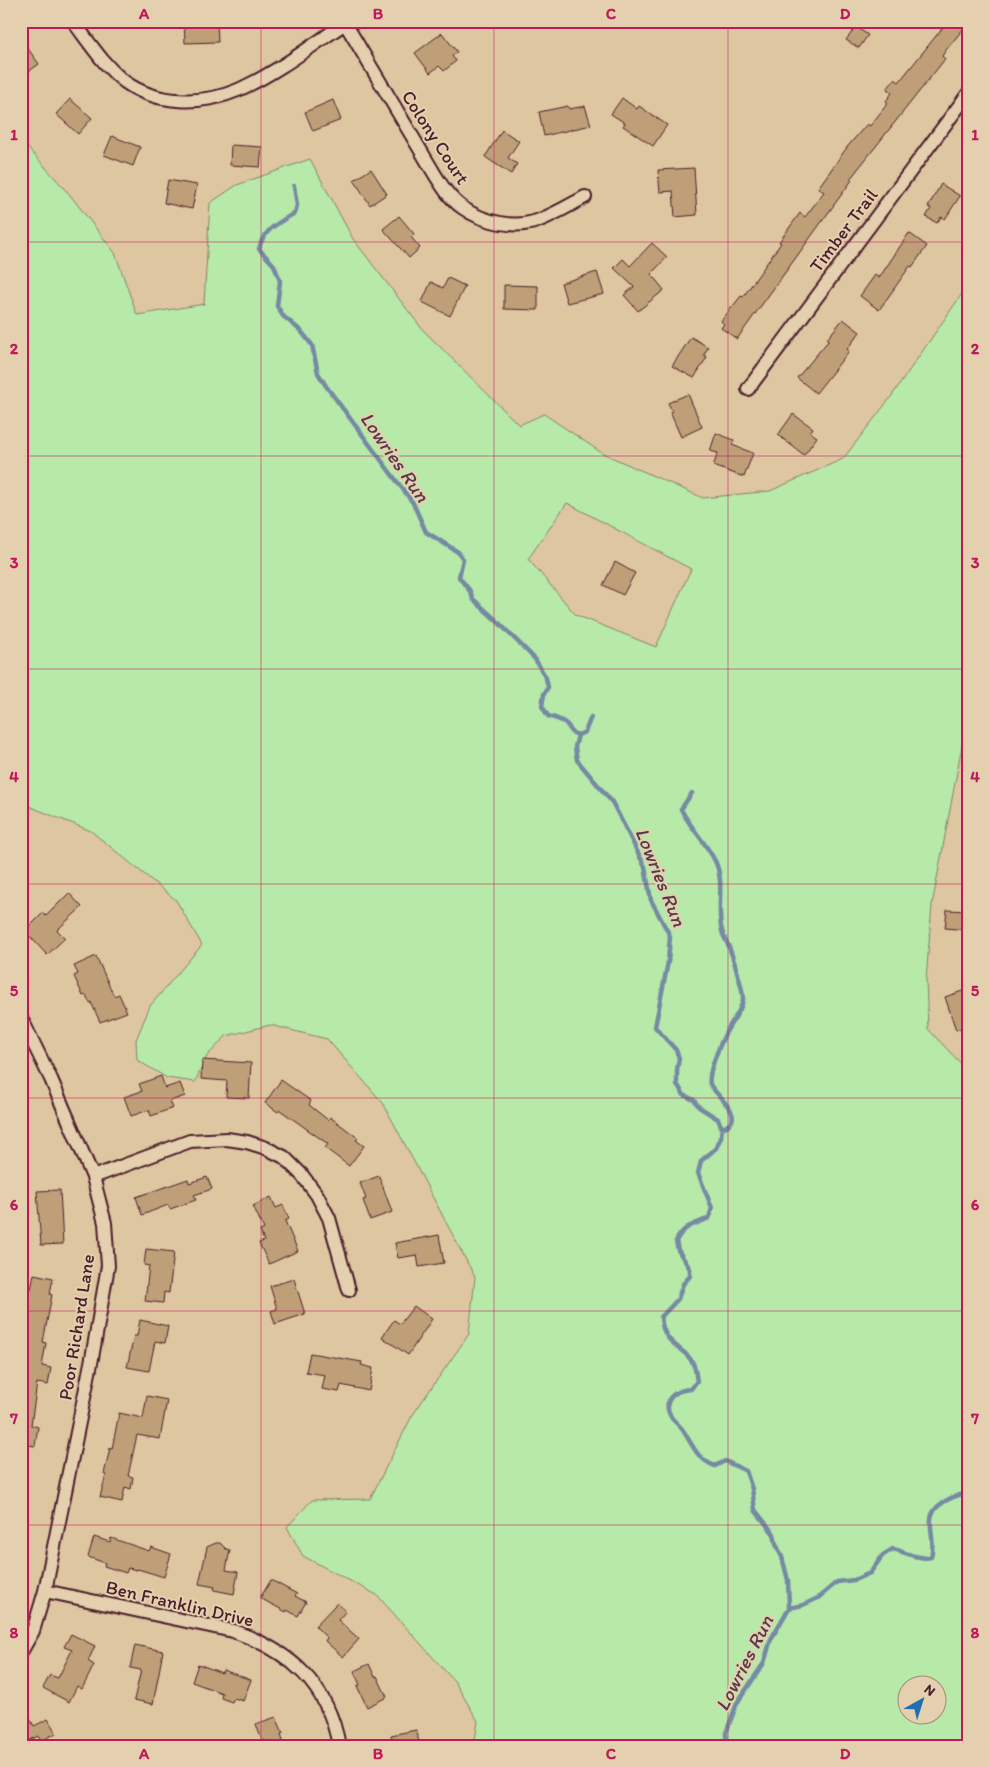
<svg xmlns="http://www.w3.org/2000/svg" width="989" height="1767" font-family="Itim,sans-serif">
  <rect width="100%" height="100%" fill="#dec6a1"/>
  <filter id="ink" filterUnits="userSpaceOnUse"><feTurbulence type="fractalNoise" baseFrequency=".02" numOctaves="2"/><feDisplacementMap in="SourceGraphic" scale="10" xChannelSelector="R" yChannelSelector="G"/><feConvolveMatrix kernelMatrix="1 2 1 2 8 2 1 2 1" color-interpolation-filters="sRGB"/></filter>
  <g filter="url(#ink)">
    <path fill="#b7e9a9" stroke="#80846a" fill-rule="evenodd" d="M21,140L70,195L115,253L137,315L204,304L210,203L237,185L310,159L353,239L423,330L519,425L544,414L602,453L703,498L770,491L843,459L891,397L968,285V734L963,740L932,905L926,980L928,1029L968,1071V1746H474L478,1721L455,1682L377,1595L303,1556L287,1527L312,1500L370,1499L412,1416L469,1334L475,1277L383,1103L327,1039L270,1025L226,1036L207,1056L195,1082L167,1078L137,1060L136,1040L150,1006L202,945L176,900L91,831L21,803ZM567,503L691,569L656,647L576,615L528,559ZM906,1684H936V1714H906Z"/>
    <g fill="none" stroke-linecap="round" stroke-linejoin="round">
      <path stroke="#758aa3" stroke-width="4.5" d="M294,186L297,205L295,213C279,222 263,230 259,249L274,265L280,281L277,306L283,316L301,331L312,345L318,373L326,386L413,503L426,532L458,552L463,559L459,577L470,591L473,599L496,620L535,659L546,678L548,687L544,694L542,706L548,716C558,719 568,721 571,732L578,735
        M578,735L575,747L577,760L612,802L626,829L645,867L651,900L670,936L668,962L655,1027L676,1050L679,1058L677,1070V1084L684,1095L694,1100L699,1107L718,1119L722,1128L721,1137L716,1148L701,1161L698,1173L712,1208L709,1218C693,1226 685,1224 676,1241L678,1250L690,1269V1276L683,1284L678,1299L661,1317C663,1349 689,1346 695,1369C696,1373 696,1378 697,1381L691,1389C675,1390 661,1399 671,1417C674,1422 681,1426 684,1432C694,1447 696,1458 715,1466L725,1461L746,1471L752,1489L755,1510L774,1534L776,1544L782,1557L788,1580L789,1608L771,1639L764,1663L737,1703L726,1733L727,1746
        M578,735L585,732L591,717
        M692,793L681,809C690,828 707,843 716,863C725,884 716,909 722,931C723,936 726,940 728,945C732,954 744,991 743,1000C741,1011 734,1018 729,1027C723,1036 711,1066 710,1076C710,1079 709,1082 710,1084C715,1096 750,1118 722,1128
        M789,1608L803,1605L818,1598L837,1582L854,1580L870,1573L883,1555L893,1549C905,1552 920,1560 931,1557C938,1531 917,1515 949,1499C956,1496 960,1493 968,1495"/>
    </g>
    <path fill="#bf9f78" stroke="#4a1f2b" d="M184,21H217L218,42L185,43Z
      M948,21H968V23L946,50L942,56L945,59L850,179L852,180L737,339L721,328L724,324L721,321L741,296L743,297L781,243L779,242L800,213L805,217L824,192L818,188L848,146L867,124L870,126L888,103L886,101L892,93L887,89L895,79L899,82Z
      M856,27L868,35L859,48L846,40Z
      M442,33L457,52L452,56L456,61L444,71L439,66L430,73L415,53Z
      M21,39L39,64L21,77Z
      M622,98L637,109L639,106L667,125L653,146L623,126L625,123L611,114Z
      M70,99L92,118L78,134L56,114Z
      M333,100L341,120L313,131L305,112Z
      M568,106L569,109L585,106L591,125L544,136L539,112Z
      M502,130L519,141L508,158L517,164L511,174L485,157Z
      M112,136L140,147L133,166L104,155Z
      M231,145L262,147L260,167L230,165Z
      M694,168L697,215L675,217L673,191L660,192L658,170Z
      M371,169L387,194L370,205L354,180Z
      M168,180L197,185L192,209L164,203Z
      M941,184L960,196L945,219L941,217L937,223L926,217L931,208L928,207Z
      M399,216L414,234L411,237L420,248L409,258L383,229Z
      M909,233L927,246L912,267L910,266L879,310L860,296L875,275L879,278Z
      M652,243L667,257L651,274L664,290L638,311L624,295L634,287L614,268L623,259L630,266Z
      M597,272L604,294L567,303L561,283Z
      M448,278L465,286L450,316L422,302L431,282L443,288Z
      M504,285L538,286V310L504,309Z
      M843,319L860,332L847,349L849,351L816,393L797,378L829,340L827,339Z
      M691,337L708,347L704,355L707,357L694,378L672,366Z
      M688,394L702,427L681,437L670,412L672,411L668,403Z
      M793,414L813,428L810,432L817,437L804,455L778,435Z
      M716,433L734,440L732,445L753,453L744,477L713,466L718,453L710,451Z
      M615,562L635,573L623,595L603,585Z
      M69,893L82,907L57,930L65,938L47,955L25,931L43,913L46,916Z
      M947,910L968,911V930L945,928Z
      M96,956L114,996L119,994L127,1012L100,1022L91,1002H89L86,995L83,996L74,976L78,974L74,966Z
      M968,989V1026L956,1030L945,997Z
      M202,1060L251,1063L249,1098L226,1097L227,1081L201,1079Z
      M161,1076L165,1088L180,1083L185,1096L170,1101L173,1108L151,1116L149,1110L131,1116L124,1097L142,1091L139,1084Z
      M281,1080L311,1101L309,1105L328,1120L330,1117L358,1138L356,1140L364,1146L349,1166L325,1148L328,1144L280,1110L278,1112L265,1103Z
      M379,1176L392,1212L370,1220L363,1200L366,1199L360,1183Z
      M207,1177L212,1189L194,1195L196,1200L170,1209L168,1205L142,1215L136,1197L188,1179L189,1183Z
      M60,1190L63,1244L41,1245L37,1191Z
      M271,1197L276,1208L283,1205L289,1219L285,1221L298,1251L269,1264L259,1243L264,1241L260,1231L264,1229L253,1206Z
      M439,1235L444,1263L419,1267L417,1255L398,1258L395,1243Z
      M146,1249L174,1252L169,1293L164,1292L163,1303L145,1301L149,1266L144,1265Z
      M34,1274L53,1278L50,1294L52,1295L43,1342L46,1343L42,1366L51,1368L48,1385L37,1383L31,1425L38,1427L35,1446L21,1444V1322L28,1289H31Z
      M294,1279L305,1314L275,1324L271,1311L277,1309L270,1286Z
      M414,1306L432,1319L408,1355L382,1337L394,1320L400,1324Z
      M140,1320L168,1326L165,1343L155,1341L149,1371L127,1367L134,1336H137Z
      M310,1353L362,1362L361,1365L373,1368L369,1391L341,1385L339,1392L322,1389L325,1375L306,1372Z
      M147,1396L167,1400L160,1439L137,1435L128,1476L133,1477L131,1489L125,1487L122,1502L100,1497L106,1475L104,1474L110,1448L112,1449L119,1413L143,1418Z
      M94,1537L110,1542L111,1538L149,1551L151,1547L171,1554L164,1577L138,1569L137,1570L128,1568L126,1573L104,1566L105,1563L88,1557Z
      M216,1543H220L226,1549L230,1550L226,1570L238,1572L234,1594L214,1590L215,1587L199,1584L207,1547Z
      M271,1580L297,1594L295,1596L306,1602L298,1616L287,1610L286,1612L260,1598Z
      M337,1603L346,1611L338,1620L359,1639L343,1657L325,1641L327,1638L315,1626Z
      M71,1634L95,1646L88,1661L94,1665L82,1689L77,1686L69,1702L43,1688L50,1675L58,1678L72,1650L64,1647Z
      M135,1645L163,1651L153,1704L134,1700L141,1670L130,1668Z
      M198,1664L222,1673L223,1670L251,1680L243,1701L234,1698L232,1702L221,1698L222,1693L192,1682Z
      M369,1664L375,1677L377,1676L387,1697L367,1707L357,1686L360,1685L354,1671Z
      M21,1702L34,1726L48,1719L56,1733L41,1741L38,1736L21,1745Z
      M276,1717L283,1733L281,1734L285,1746H267L265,1740L262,1741L256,1724Z
      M416,1730L420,1746H394L391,1735Z"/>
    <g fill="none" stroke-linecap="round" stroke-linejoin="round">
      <defs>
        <path id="street" d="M73,21C89,42 104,66 125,82C157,105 203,105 238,90C275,74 314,44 348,21
          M345,23L434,173C442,186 450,199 463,208C483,222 514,229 537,221C554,215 570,205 585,197
          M748,389L968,94
          M21,1018L51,1079L93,1177L105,1223L108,1266L92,1358L45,1591L33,1631L21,1652
          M93,1177L190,1141L227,1139L247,1142L266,1148L284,1157L302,1175L317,1195L329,1218L349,1290
          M45,1591L233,1631C290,1651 328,1684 339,1746"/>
      </defs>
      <use href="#street" stroke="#4a1f2b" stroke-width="16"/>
      <use href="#street" stroke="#e4cfae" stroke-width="12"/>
    </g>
  </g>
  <path fill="none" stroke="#c2185b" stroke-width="1" stroke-opacity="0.55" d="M261,21V1746M494,21V1746M728,21V1746M21,242H968M21,456H968M21,669H968M21,884H968M21,1098H968M21,1311H968M21,1525H968"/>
  <g text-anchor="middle" stroke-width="4" stroke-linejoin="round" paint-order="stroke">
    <g font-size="19" fill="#4a1f2b" stroke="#e4cfae">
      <text transform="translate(436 137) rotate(57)" y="7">Colony Court</text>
      <text transform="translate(843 230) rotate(-53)" y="7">Timber Trail</text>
      <text transform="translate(76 1327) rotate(-81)" y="7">Poor Richard Lane</text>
      <text transform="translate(180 1603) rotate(13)" y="7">Ben Franklin Drive</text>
    </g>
    <g font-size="20" font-style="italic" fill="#553a49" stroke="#e4cfae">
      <text transform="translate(395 457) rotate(55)" y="7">Lowries Run</text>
      <text transform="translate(661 877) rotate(68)" y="7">Lowries Run</text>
      <text transform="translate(744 1663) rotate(-63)" y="7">Lowries Run</text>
    </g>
  </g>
  <rect width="989" height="1767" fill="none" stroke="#e4cfae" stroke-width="55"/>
  <g transform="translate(922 1700) rotate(39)"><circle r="24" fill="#e4cfae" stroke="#a6897a"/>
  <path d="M0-4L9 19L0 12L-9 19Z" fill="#1f6fb2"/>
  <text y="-8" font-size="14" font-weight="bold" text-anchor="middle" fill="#4a1f2b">N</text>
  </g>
  <rect x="28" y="28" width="934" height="1712" fill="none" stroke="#c2185b" stroke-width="2"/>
  <g font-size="16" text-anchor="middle" font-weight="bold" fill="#c2185b">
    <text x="144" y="19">A</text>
    <text x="378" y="19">B</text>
    <text x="611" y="19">C</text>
    <text x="845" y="19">D</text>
    <text x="14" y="140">1</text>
    <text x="975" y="140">1</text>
    <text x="14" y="354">2</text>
    <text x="975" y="354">2</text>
    <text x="14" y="568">3</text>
    <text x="975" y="568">3</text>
    <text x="14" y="782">4</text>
    <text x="975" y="782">4</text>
    <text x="14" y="996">5</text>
    <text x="975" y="996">5</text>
    <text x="14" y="1210">6</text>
    <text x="975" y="1210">6</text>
    <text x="14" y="1424">7</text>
    <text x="975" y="1424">7</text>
    <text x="14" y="1638">8</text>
    <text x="975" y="1638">8</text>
    <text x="144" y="1759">A</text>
    <text x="378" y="1759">B</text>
    <text x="611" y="1759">C</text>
    <text x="845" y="1759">D</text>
  </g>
</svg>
